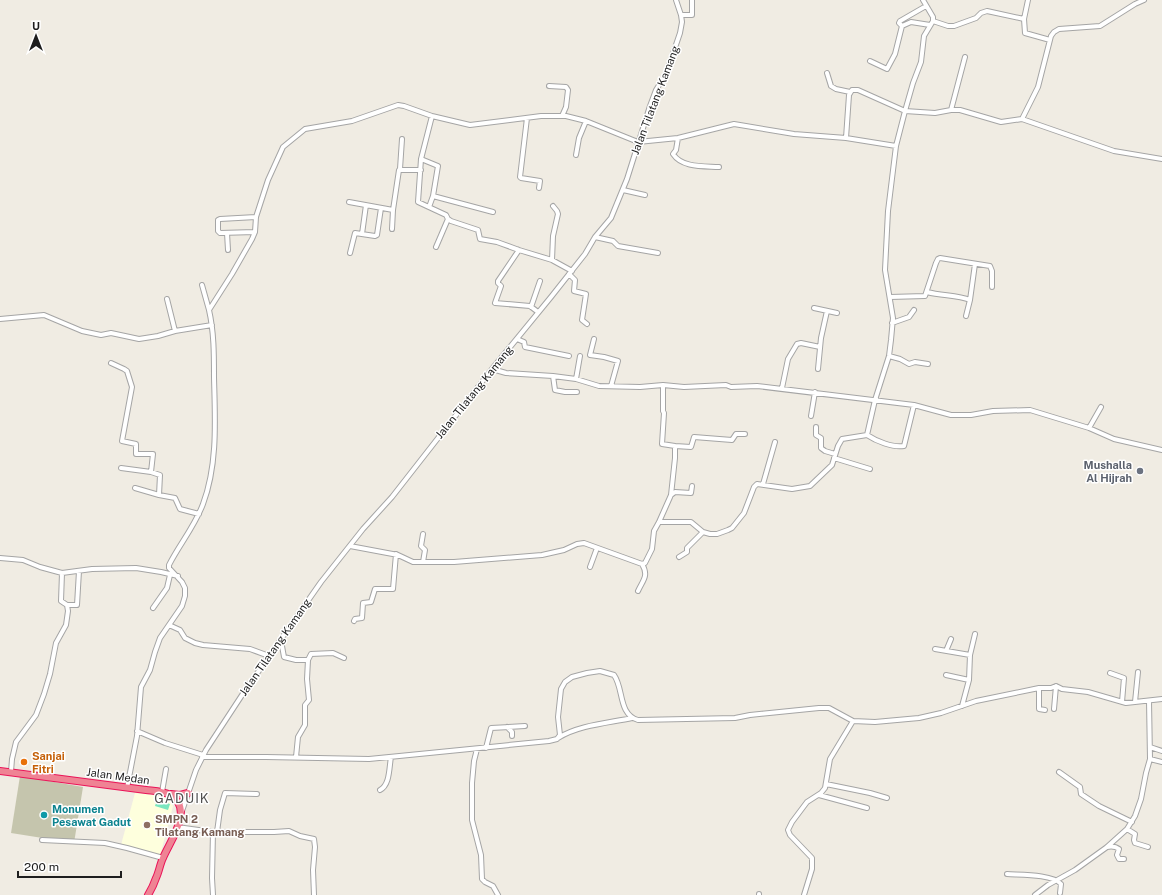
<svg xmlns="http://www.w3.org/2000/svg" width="1162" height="895" font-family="'Public Sans',sans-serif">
  <rect width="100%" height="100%" fill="#f0ece3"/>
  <path fill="#feffdd" d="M135,793L164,796L171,802L173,806L160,856L121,845Z"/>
  <path fill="#c5c5ad" d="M20,776L83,787L74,843L11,833Z"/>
  <path fill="#79e6bf" d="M157,800L170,804L168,810L155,806Z"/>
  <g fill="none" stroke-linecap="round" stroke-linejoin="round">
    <defs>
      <path id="minor" d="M923,0L933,17V21
        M681,15H692V0
        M1024,19L1028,0
        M902,26L899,23L900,21L926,6
        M870,61L887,69L895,54L902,26L911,22L930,25
        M827,73L831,86L836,89L850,92
        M549,86L566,87L568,90L566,107L562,116
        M951,110L965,57
        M432,116L421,159L418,202L446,215L448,219L451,221L478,230L480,239L497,242L519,250L552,260L572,271
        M527,118L520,177L521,178L540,181L539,188
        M1022,119L1114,151L1162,159
        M678,138L676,150L673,154C682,168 704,166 719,167
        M846,138L849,95L852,90H858L905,111L913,83L921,62L924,36L933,21L948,26H954L976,18L981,13L987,11L1024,19L1025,33L1050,40
        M576,155L579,138L586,121
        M421,159L438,166L433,196L429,207
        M400,169L402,139
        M623,190L645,195
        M433,196L493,212
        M349,202L393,210
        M392,229L393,210L399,170H421
        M255,232L220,233L218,231V220L220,219L256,217
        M227,233L228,250
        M362,234L366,205
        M595,237L613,241L618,246L658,253
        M436,247L448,219
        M519,250L498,281V283L501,286L495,303L530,306L538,312
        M350,253L355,233L375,236L377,235L381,208
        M552,260L553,236L558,214L557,211L553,206
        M569,274L575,280L574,291L586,294L582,320L587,324
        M202,285L209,310
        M927,292C942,296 957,295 970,300
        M890,297L925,296L936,263L938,259L940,258L990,266L992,271V287
        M167,299L175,331
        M531,307L540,281
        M814,308L837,313
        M966,316L970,300L975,264
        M0,319L44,315L82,331L101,335L111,333L139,339L158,336L175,331L212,325
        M892,323L909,317L914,310
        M517,339L524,342L525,347L569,356
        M594,339L590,355L604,357L618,361L611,386
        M889,356L900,359L909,364L915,362L928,364
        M111,363L124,369L127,371L132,387L122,441L136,444V454H153L151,472L160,475L159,495L175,498L180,509L199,514
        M492,369L506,373L553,376L576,379L599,386L640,387L663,385L684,387L726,385L731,387L757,386L914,405L951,415H971L993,411L1030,410L1089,428L1114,439L1162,450
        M818,369L821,338L827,311
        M553,376L555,390L565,392H577
        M576,379L580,356
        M782,388L788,359L797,344L801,343L820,347
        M811,416L815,392
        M816,427V435L821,438V448L825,451L835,454
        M1089,428L1101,407
        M867,435C876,441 893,448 904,446L914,405
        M675,446L691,447L694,437L732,440L736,434H745
        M834,458L870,469
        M121,468L151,472
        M763,484L775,442
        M135,488L159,495
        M671,495L675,492L691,493L692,486
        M659,522H691L703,532L710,534H717L728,530L732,528L744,513L754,487L757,484L792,489L810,486L832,465L838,446L842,439L867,435L875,400L889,356L891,340L893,318L885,270L888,211L896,146L905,111L935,113L951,110H960L1001,122L1022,119L1038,87L1051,36L1054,32L1059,29L1100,26L1135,4L1144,0
        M423,534L421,546L425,550L423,562
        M350,546L398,555L413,562H454L542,555L564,550L577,544L584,543L642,564L645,563L652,549L654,531L659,522L671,495L675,458V446L662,444L664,413L663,411V385
        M679,557L687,552V548L703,532
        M0,558L23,560L40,567L62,573L92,569L136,568L161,572L178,576
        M590,567L597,548
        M638,591C643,580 649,576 642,564
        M67,605H77L79,571
        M153,608L167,588L170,575
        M354,621L355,619L362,618L363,603L371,602L375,589H393L396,554
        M169,625L180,630L185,638L195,643L203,645L250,649L269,656
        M278,645L282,646L284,657L296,660H308
        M935,649L970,655
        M946,651L951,639
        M1110,673L1124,678L1122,702
        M946,675L969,680
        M1039,688V709L1045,710
        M1135,702L1138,672
        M962,706L969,680L970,655L975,634
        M1054,709L1056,686
        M507,727L512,732V736
        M137,731L165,743L203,755
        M558,738C579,725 608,723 632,718
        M1150,747L1162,751
        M486,748L491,728L525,726
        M477,749L474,761L472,783V820L481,855L482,879L485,882L493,886L498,895
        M202,757H266L369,759L549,741L557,739L560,735L558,717L561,689L565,682L572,677L587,673L600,671L614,675C624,689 618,714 638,720L735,718L750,715L819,708H829L853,721L875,722L919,718L941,713L976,701L1039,688H1051L1056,686L1062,689L1088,692L1126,703L1162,699
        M296,757L298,737L305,725V705L309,700L307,679L308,660L311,654L333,653L344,658
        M1150,759L1162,762
        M11,772L12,759L16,742L36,715L44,694L50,674L56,643L66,625L68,611L67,605L61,601L62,573
        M1059,772L1080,787L1081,794L1099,806L1132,822
        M826,784L870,793L887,798
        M127,788L137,736L141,687L150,670L155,652L160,638L182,606L185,596V588L182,582L169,568V565C179,545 195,526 203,504C218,464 215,419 214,377C214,354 214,332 209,310L232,274L252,239L255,232L256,217L268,180L283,147L305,129L352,121L398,105L404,106L432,116L470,125L541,116H566L586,121L638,142L678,138L734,124L794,134L846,138L896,146
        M380,790C390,785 389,768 391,757
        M162,792L166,769
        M819,795L867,808
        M182,811L196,770L206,750L244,692L321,582L363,529L392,497L492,369L551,297L585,254L595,237L611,218L627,179L650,106L656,90L666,74L680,33L682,22L681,15L676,0
        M177,827L213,832H274L289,831L300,836L314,839L315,847L313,870L314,895
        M1127,829L1135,834L1134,840L1135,843L1148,847
        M213,832L212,878L213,895
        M217,832L220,810L225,793L257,794
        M42,840L105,843L127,848L163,858
        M1107,847C1112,846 1115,846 1119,849L1117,855L1119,859H1124
        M1007,874C1020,875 1052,874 1061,884L1060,893
        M759,895V894
        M804,895L812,869V858L790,835L788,830L792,822L807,802L821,793L825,788L830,759L853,721
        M1035,895L1048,885L1075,870L1107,847L1127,829L1135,816L1141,799L1146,773L1150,759L1149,701"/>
      <path id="highway" d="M0,771L146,790C154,791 163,791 170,795C195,808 170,841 163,858C160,864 159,872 156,878C154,884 151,890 148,895
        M171,794L180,795L188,793"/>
    </defs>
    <use href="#minor" stroke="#a5a5a5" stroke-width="6"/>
    <use href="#highway" stroke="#ea1458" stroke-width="8"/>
    <use href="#minor" stroke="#fff" stroke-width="4"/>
    <use href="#highway" stroke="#ef8394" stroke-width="6"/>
  </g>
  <circle fill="#6b7280" stroke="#fff" stroke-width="1.5" cx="1140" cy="471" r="4"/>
  <circle fill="#e8710a" stroke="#fff" stroke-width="1.5" cx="24" cy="762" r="4"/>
  <circle fill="#0f9aa8" stroke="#fff" stroke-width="1.5" cx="44" cy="815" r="4"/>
  <circle fill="#8d6e63" stroke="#fff" stroke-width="1.5" cx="147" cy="825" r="4"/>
  <g text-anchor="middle" stroke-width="3" stroke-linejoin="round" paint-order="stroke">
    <g font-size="11" fill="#1e1e1e" stroke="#fff">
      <text transform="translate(655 100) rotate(-69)" y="4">Jalan Tilatang Kamang</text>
      <text transform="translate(474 392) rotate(-51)" y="4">Jalan Tilatang Kamang</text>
      <text transform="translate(275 647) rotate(-55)" y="4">Jalan Tilatang Kamang</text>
      <text transform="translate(118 776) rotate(8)" y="4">Jalan Medan</text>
    </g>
    <g font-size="11" font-weight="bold" fill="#5b616d" stroke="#fff" text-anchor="end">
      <text x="1132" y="469">Mushalla<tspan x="1132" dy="13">Al Hijrah</tspan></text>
    </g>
    <g font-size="11" font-weight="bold" fill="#c56008" stroke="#fff" text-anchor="start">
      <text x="32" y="760">Sanjai<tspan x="32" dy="13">Fitri</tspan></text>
    </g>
    <g font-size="11" font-weight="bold" fill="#0d838f" stroke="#fff" text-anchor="start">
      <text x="52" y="813">Monumen<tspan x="52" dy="13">Pesawat Gadut</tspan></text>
    </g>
    <g font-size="11" font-weight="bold" fill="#785e54" stroke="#fff" text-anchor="start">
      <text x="155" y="823">SMPN 2<tspan x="155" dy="13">Tilatang Kamang</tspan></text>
    </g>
    <g font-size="13" letter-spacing="1" fill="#515151" stroke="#fff">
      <text x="182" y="803">GADUIK</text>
    </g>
  </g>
  <g transform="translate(36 36)" stroke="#ffffff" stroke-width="3" paint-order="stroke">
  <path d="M0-3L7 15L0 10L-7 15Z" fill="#1e1e1e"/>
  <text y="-6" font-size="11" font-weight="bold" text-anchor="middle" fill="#1e1e1e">U</text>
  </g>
  <path d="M18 871v6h103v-6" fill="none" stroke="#1e1e1e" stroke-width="2"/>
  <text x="24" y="871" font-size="12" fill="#1e1e1e" stroke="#ffffff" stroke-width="3" paint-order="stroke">200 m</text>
</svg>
